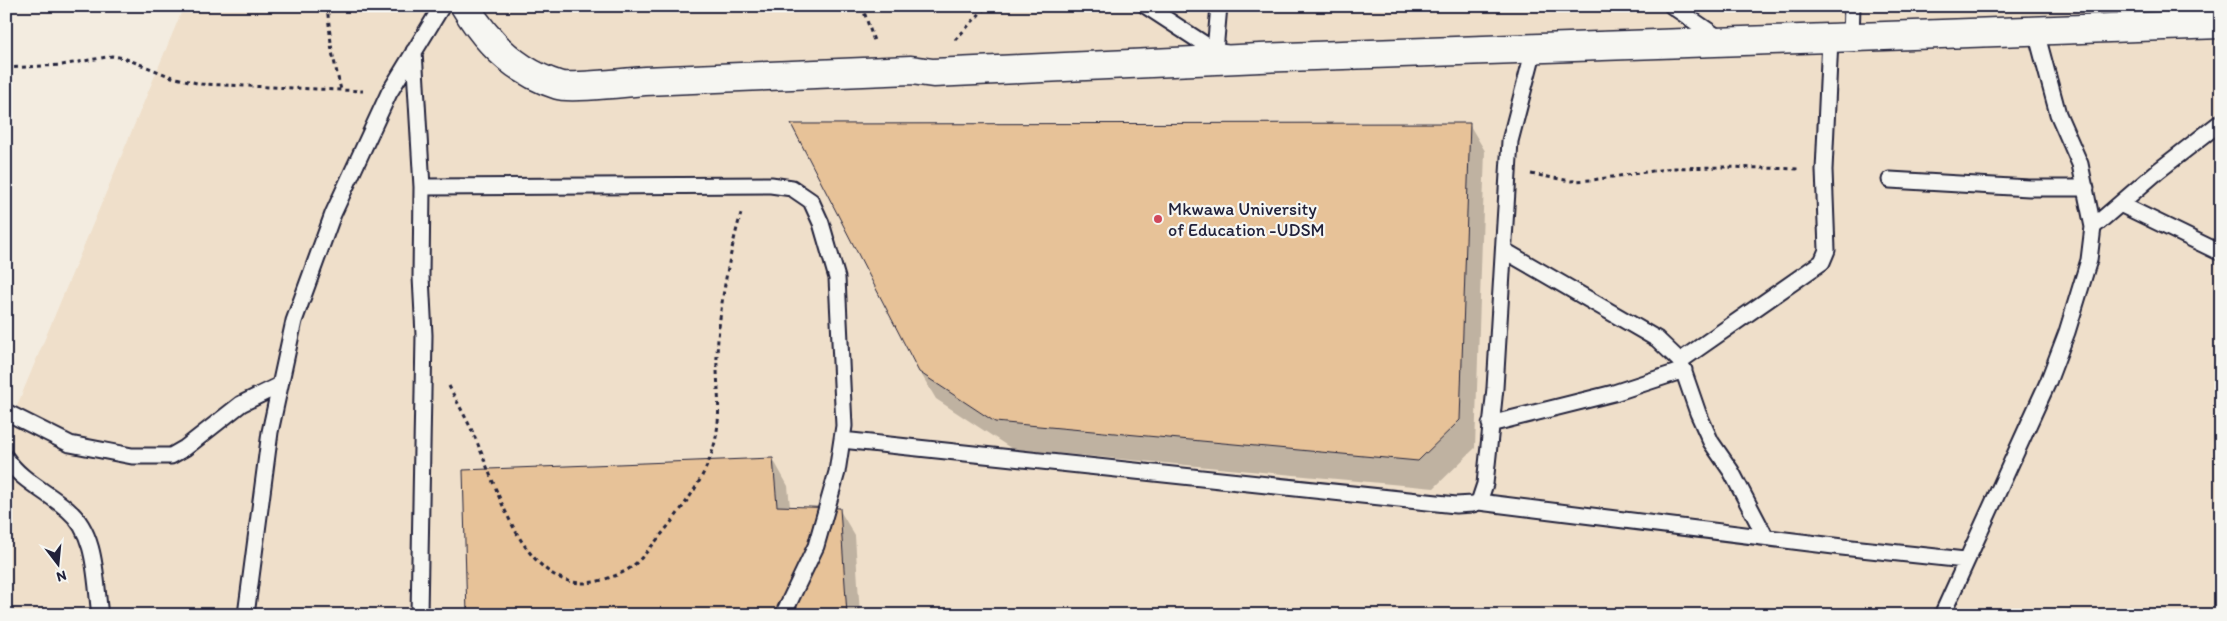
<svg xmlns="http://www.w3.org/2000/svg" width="2227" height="621" font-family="Itim,sans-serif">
  <rect width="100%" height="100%" fill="#f3ece0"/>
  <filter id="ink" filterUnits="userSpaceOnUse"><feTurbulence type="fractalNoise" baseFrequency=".02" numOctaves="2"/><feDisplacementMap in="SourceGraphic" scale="10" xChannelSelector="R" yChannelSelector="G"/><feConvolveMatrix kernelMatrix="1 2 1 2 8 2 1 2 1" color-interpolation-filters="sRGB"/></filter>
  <g filter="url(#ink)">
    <path fill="#efdfca" d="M184,6H2221V615H6V432Z"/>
    <path fill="#0003" d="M1469,124L1485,151L1475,448L1434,488L1012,449L936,399L920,372Z
      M773,459L788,486L790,507L839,509L855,536L860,615H468Z"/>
    <path fill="#e7c298" stroke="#22223b" d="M1470,123L1460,420L1418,461L995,422L919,372L791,124Z
      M773,458L777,506L840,508L847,615H467L463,470Z"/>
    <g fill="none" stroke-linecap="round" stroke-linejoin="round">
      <defs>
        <path id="lane" d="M1146,6L1215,51L1226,53
          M1672,6L1722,40
          M1851,38L1852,6
          M414,51L422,187L421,277L424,335L419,615
          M1215,51L1219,6
          M1890,180L2029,188H2086
          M422,187L771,185L792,188L811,201L821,223L837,278L844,426L837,472L816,546L783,615
          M2120,204L2221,253
          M2093,227L2158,171L2221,122
          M1505,251L1657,339L1680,361L1698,413L1711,442L1731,471L1765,536
          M1680,361L1822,262L1827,250L1824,170L1830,39
          M6,412L70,444L132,456H171L185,448L241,404L280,385
          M1490,424L1614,393L1684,370
          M842,440L1456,505L1473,504L1479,502L1485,484L1495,388L1510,141L1534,49
          M6,458C21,481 48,492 68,510C97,534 95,580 100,615
          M1479,502L1842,547L1965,560
          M246,615L270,432L294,321L333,214L389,93L442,6
          M1942,615L2048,382L2067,332L2089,260L2093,227L2080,164L2058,114L2036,32"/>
        <path id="street" d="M465,6C487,43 517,72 558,85C570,89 629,82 645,81C734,77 823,74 911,70L933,73L1260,58L2221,24"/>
      </defs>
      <use href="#lane" stroke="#22223b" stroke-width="19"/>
      <use href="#street" stroke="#22223b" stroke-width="31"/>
      <path stroke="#22223b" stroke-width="3" stroke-dasharray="4 4" stroke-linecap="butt" d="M327,6L332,52L341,90
        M862,6L874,41
        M955,40L987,6
        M6,68L62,65L112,56L124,58L172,77L201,84L363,91
        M1531,174L1571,181L1592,180L1673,168L1724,167L1801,169
        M449,386C459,406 471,426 479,447C500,496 529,602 602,580C628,572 633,568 651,547C679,513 711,475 717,431C721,406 716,380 717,355C719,309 729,254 742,210"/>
      <use href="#lane" stroke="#f6f6f2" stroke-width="15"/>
      <use href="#street" stroke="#f6f6f2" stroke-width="28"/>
    </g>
  </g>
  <circle fill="#d1495b" stroke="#f6f6f2" stroke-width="2" cx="1158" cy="219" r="5"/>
  <g text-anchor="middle" stroke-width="4.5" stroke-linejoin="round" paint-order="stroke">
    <g font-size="18" fill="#22223b" stroke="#f6f6f2" text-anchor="start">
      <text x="1168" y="215">Mkwawa University<tspan x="1168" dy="21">of Education -UDSM</tspan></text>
    </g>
  </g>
  <rect width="2227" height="621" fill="none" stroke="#f6f6f2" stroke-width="25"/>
  <rect x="12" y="12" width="2202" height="596" fill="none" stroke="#22223b" stroke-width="2" filter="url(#ink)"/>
  <g transform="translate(58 564) rotate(164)" stroke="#f6f6f2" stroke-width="4" paint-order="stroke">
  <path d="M0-4L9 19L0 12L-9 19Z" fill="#22223b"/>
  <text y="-8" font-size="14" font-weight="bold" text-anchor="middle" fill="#22223b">N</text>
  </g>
</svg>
